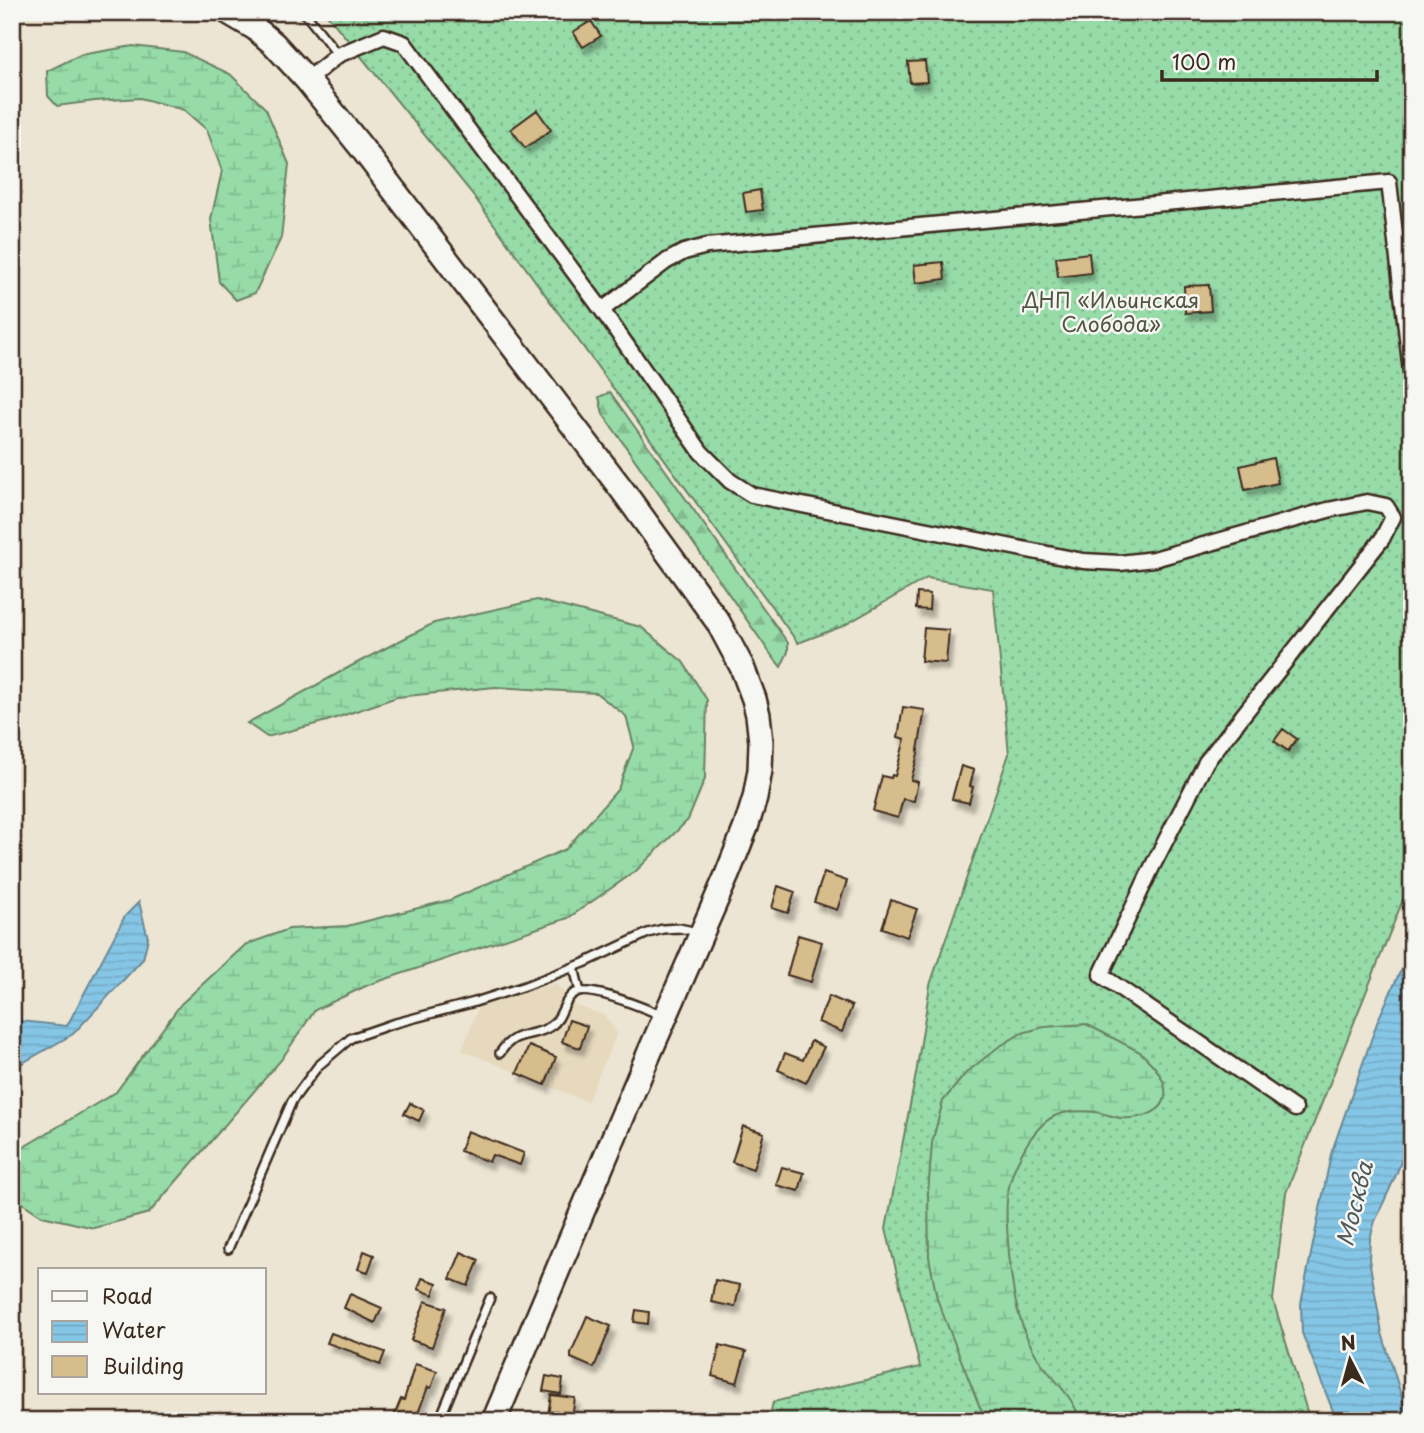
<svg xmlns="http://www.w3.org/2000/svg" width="1424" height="1433" font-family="'Playpen Sans',sans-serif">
  <defs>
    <pattern id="grass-dots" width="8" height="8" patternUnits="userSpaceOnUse" patternTransform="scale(1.75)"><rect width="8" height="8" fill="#96dba8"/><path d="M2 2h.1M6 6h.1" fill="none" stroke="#82bc90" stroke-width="1.8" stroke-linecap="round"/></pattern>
    <pattern id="forest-firs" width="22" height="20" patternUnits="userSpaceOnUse" patternTransform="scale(1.75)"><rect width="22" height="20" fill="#96dba8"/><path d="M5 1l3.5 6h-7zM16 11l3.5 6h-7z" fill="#82bc90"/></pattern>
    <pattern id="wetland-marsh" width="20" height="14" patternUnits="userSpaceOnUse" patternTransform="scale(1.75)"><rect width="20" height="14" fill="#96dba8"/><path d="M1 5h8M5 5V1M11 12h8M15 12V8" fill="none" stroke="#82bc90"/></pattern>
    <pattern id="water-rules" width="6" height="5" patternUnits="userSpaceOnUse" patternTransform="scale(1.75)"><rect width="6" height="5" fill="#85c6e6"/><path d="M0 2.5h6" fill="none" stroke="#74aac5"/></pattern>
    <filter id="shadow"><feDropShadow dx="4" dy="7" stdDeviation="2" flood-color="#0004"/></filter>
  </defs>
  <rect width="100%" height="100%" fill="#ede5d3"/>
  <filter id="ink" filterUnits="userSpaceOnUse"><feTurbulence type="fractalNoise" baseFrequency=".0143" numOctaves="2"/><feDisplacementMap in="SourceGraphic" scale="14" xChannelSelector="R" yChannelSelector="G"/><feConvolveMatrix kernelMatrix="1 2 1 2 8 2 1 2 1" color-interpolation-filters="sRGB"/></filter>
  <g filter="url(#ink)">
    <path fill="#e6d9be" d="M555,983L576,1006L604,1015L617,1033L587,1102L462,1050L478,1008Z"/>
    <path fill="url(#grass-dots)" stroke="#688263" stroke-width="2" d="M325,12H1412V877L1286,1193L1273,1300L1310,1421H769L773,1402L920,1367L886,1229L916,1074L930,985L1009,754L993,589L927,578L843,626L798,643L470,191Z"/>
    <path fill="url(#forest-firs)" stroke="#688263" stroke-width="2" d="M610,392L788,643V652L781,667L772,656L603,414L599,397Z"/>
    <path fill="url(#wetland-marsh)" stroke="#688263" stroke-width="2" d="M133,46L183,52L230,74L266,109L289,164L281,238L255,293L236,300L219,282L211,219L222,171L207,130L184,110L140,98L95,101L57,106L48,96L47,71L80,55Z
      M537,600L641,627L683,662L707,700L705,779L688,820L636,871L568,918L368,985L315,1010L281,1060L149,1213L94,1228L42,1216L15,1198L12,1194V1154L116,1092L181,1004L245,945L289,929L347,926L450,900L566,849L618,789L634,746L626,716L596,693L495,687L397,697L327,721L267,737L247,723L355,664L434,623Z
      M1086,1024L1140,1052C1152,1063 1168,1079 1165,1097C1162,1115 1136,1119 1121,1118C1112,1117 1104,1113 1095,1112C1084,1111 1068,1111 1057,1115C1044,1120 1034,1133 1027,1144C1018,1160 1010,1175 1008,1193C1005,1209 1007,1226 1008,1241C1011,1281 1015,1320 1036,1355C1049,1377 1074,1395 1080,1421H987L979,1405L937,1299L929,1257L928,1193L932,1143L943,1101L966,1073L997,1048L1022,1033L1044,1027Z"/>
    <path fill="url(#water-rules)" stroke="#678896" stroke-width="2" d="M139,902L148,938L143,959L73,1034L12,1069V1020L67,1026L125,916Z
      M1412,955V1132L1396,1175L1375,1221L1370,1239L1369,1259L1382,1333L1409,1421H1337L1302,1333L1301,1304L1331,1154L1378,1020L1399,974Z"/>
    <path fill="#d7bc8c" stroke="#3b2a1e" stroke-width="2" filter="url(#shadow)" d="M591,21L601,36L583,47L573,32Z
      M925,61L927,82L910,83L908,62Z
      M537,110L551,130L525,148L511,129Z
      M760,190L763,210L746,212L743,193Z
      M1089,253L1091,273L1058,277L1056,257Z
      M943,262L945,279L916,283L914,265Z
      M1209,285L1211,311L1185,313L1184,286Z
      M1273,458L1278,483L1245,490L1240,466Z
      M917,593L930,594L929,610L916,609Z
      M924,628L949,630L946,663L921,661Z
      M903,707L925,710L918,750H919L911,780L918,782L914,801L903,799L898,818L873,811L882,776L891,778L892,775L895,776L905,739L898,737Z
      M1283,729L1297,739L1288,751L1274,741Z
      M961,766L974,770L970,786L973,787L969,803L952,799Z
      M824,873L847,881L837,910L814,902Z
      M778,886L795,892L788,913L772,908Z
      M891,900L917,909L907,937L882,928Z
      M798,935L822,942L811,982L787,975Z
      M829,996L852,1006L842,1032L818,1022Z
      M569,1020L587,1026L580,1048L562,1042Z
      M811,1041L824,1047L806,1083L778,1070L785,1053L803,1060Z
      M529,1046L556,1057L545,1085L517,1073Z
      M410,1103L424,1110L419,1121L404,1114Z
      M743,1126L764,1133L753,1169L732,1162Z
      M467,1131L524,1153L520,1165L492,1155L489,1162L460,1151Z
      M782,1167L804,1173L799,1191L776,1185Z
      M364,1251L374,1255L368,1272L358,1269Z
      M461,1252L479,1260L468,1286L450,1279Z
      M422,1278L437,1283L433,1295L418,1289Z
      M715,1280L740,1285L735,1307L711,1302Z
      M350,1294L382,1308L375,1323L344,1308Z
      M425,1301L446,1308L432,1347L411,1340Z
      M636,1310L649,1312L648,1324L634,1322Z
      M587,1316L611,1326L594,1368L571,1358V1353Z
      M331,1333L385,1352L380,1365L358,1356L359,1354L327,1343Z
      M720,1345L746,1352L737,1383L712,1376Z
      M415,1364L437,1371L431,1388L428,1387L415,1421H392L401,1399L404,1400Z
      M546,1376L563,1379L561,1394L543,1391Z
      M551,1395L575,1398L572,1418L548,1415Z"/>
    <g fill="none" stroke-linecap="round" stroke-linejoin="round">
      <defs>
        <path id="service" d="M304,12L338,55
          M574,967L580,992
          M500,1053C516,1028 532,1039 551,1026C563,1018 562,1002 573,994C588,984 644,1008 661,1015
          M228,1249L292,1101L318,1066L351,1038L392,1024L475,1002L525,986L584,963L648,933L663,929L679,928L698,932
          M439,1421L490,1298"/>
        <path id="minor" d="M307,80L338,55L384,36L404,43L602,310L701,452L730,481L752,495L1083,561L1120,563L1154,559L1328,510L1367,502L1386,506L1393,517L1382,539L1206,762L1152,867L1101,975L1295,1109
          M602,310L667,261L684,252L707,246L1389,182L1412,380"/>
        <path id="primary" d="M228,12L255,28L274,44L307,80L361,147L623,491L718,622L742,667L754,699L758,715L761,742L760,770L755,798L746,827L727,875L645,1063L494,1421"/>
      </defs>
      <use href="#service" stroke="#3b2a1e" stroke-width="12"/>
      <use href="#minor" stroke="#3b2a1e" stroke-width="19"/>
      <use href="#primary" stroke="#3b2a1e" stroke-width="28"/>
      <use href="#service" stroke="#f6f6f2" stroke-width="7"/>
      <use href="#minor" stroke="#f6f6f2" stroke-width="14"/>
      <use href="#primary" stroke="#f6f6f2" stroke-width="23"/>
    </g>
  </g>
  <g text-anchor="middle" stroke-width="5" stroke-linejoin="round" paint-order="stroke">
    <g font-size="21" fill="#525640" stroke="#f6f6f2">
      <text x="1111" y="308">ДНП «Ильинская<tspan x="1111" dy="24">Слобода»</tspan></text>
    </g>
    <g font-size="23" font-style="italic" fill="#51595a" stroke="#f6f6f2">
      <text transform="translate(1355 1204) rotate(-76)" y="8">Москва</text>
    </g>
  </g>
  <rect width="1424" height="1433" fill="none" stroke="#f6f6f2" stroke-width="42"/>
  <rect x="21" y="21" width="1382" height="1391" fill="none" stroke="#3b2a1e" stroke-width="2.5" filter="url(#ink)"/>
  <rect x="38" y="1268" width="228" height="126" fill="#f6f6f2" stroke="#aba49d" stroke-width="2"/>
  <rect x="52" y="1291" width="35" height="10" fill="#f6f6f2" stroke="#aba49d" stroke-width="2"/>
  <text x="102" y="1304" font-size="21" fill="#3b2a1e">Road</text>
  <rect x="52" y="1321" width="35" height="21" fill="url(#water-rules)" stroke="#aba49d" stroke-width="2"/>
  <text x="102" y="1338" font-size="21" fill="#3b2a1e">Water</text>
  <rect x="52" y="1356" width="35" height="21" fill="#d7bc8c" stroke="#aba49d" stroke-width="2"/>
  <text x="102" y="1374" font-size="21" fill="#3b2a1e">Building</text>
  <g transform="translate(1350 1360) rotate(354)" stroke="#f6f6f2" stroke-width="5" paint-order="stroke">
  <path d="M0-5L12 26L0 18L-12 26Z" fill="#3b2a1e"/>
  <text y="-10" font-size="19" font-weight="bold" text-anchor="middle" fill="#3b2a1e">N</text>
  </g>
  <path d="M1162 70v10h215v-10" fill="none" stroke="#3b2a1e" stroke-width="3.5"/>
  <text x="1172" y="70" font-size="21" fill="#3b2a1e" stroke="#f6f6f2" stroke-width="5" paint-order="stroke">100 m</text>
</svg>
